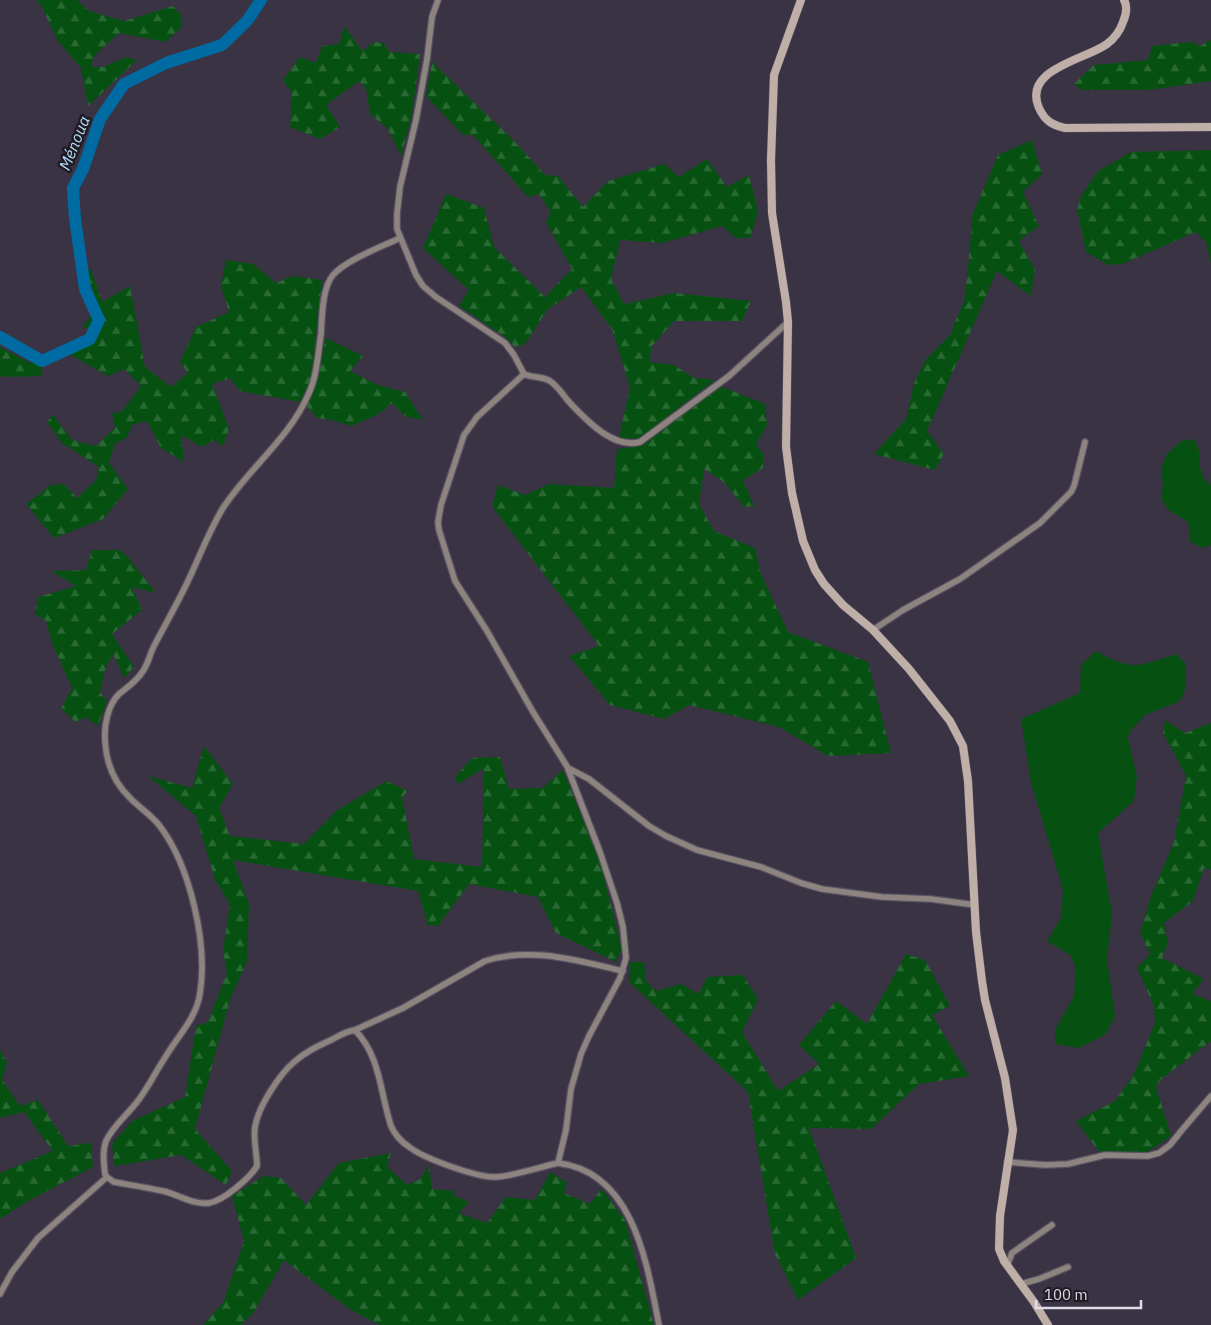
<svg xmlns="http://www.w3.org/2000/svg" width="1211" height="1325" font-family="'IBM Plex Sans',sans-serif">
  <defs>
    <pattern id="forest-firs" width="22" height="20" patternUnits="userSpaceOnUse" patternTransform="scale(1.25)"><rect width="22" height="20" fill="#065111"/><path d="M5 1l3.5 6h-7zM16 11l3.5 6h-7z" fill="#2a6934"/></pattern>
  </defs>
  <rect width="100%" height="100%" fill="#393344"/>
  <path fill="#065111" d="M1188,439L1195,441C1205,457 1193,472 1211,485V545L1202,548L1190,541L1189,527L1186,520L1168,510L1161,498L1163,485L1161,470L1166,455L1180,442Z
    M1096,651C1132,672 1139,666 1176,654L1185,663L1186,670V685L1182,698L1178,702L1145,715L1131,730L1128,737L1137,777L1134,801L1098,833L1112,914L1107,960L1115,1016L1106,1034L1079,1048L1055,1044V1030L1074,996L1076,968L1070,955L1047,941L1061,918L1063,890L1031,782L1021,719L1080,693L1081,665Z"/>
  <path fill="url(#forest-firs)" d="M36,0H77L89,11L124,21L173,6L181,15L182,27L165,42L119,33L94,56L91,67H103L126,57L137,60L88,106L81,68L57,40L41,5Z
    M344,26L362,51L374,42L384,43L389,52L420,54L412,114L401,156L388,129L370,114L366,88L359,81L326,105L340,127L320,139L290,127L292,93L283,80L300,57L316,63L322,46L339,44Z
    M1211,40V81L1150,90H1082L1074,84L1094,65L1148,60L1152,46L1191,42L1200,46Z
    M432,62L513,140L545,175L558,176L583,207L608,181L664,164L679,177L707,159L727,187L749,175L758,212L750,238H736L722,226L662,243L620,240L611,279L624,304L675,293L751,301L742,321H674L651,347L650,362L674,365L694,378L715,380L638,439L619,438L630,387L612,329L581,287L547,310L525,344L515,347L505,337L459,306L469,290L423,248L446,194L484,208L494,247L545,297L572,269L546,222L551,213L539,194L528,197L473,135H463L426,96Z
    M1032,140L1042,174L1023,192L1039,226L1019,241L1035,270L1031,296L997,271L927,431L944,454L935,470L874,454L906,419L914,383L926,359L952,333L955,322L964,302L968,271L972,216L998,155Z
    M1211,150V264L1206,242L1196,232L1122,264L1108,265L1086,252L1077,210L1081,196L1098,171L1131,152Z
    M226,260L253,264L276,283L292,276L322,280L311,379L300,402L240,391L230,378L212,384L229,429L223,446L214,440L202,447L181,435L184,462L161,448L147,421L132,425L127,437L115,444L109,463L128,489L103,519L54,538L26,504L51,485L64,484L77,498L96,480L99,467L62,443L47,422L53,415L72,440L96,446L115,428L112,414L122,411L141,386L124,369L108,376L71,355L65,353L98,337L83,326L98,307L87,272L91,269L102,302L130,286L145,367L171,387L188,373L180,362L196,327L229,312L221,286Z
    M326,338L363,356L350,371L378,385L405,392L423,420L405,416L392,403L377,415L351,426L332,420L317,418L307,406L316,382Z
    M0,347L30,363L42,361V376L7,377L0,376Z
    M720,386L765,404L767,425L756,445L763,453V468L743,480L754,506L744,507L724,482L704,469L699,504L714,531L755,548L760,572L788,632L868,662L891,753L828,756L779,727L689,705L664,719L610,705L569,656L599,646L494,509L493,504L498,485L525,495L549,484L614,488L617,449L642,446Z
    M92,550H120L128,557L156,593L132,587L142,610L112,634L134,667L124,678L113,654L106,667L100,692L107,701L98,726L85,717L76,722L61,709L72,688L52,643L46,621L35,614L38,597L76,586L51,571L86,570Z
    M1165,720L1185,733L1211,723V870L1204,868L1193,901L1164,923L1168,943L1162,958L1204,979L1192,994L1211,1001V1041L1160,1080L1156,1087L1171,1136L1146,1153L1101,1154L1076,1121L1115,1101L1134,1074L1155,1023L1154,1006L1137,968L1150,954L1140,933L1151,896L1174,842L1186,776L1163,733Z
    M204,746L233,784L219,808L230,836L304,844L336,811L386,781L408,791L402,797L414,859L482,867L484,768L458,784L455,777L472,758L500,757L509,789L542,788L563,770L601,866L622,949L616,962L556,933L538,897L469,884L438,926L428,925L418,891L233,860L249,904L247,961L230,1000L195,1129L232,1171L226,1185L181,1155L114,1166L112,1144L132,1121L185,1097L196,1026L208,1022L227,973L223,951L230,904L215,880L196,816L148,776L192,788Z
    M906,954L925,960L950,1006L932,1015L969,1076L919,1084L871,1129L809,1128L856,1258L798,1300L775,1254L748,1092L629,982L630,962H644L646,981L656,991L681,984L699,994L707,977L743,975L758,999L742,1032L778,1091L819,1064L799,1045L836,1001L867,1024Z
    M0,1050L7,1063L2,1080L20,1106L38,1100L68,1146L91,1143L93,1167L30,1200L0,1219V1173L53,1151L24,1112L0,1118Z
    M391,1153L387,1167L407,1185L419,1180L429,1166L432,1189L455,1191L453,1195L469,1202L459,1213L487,1223L506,1197L535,1200L550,1172L567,1183L564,1193L589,1204L602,1189L625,1220L654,1325H380L351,1310L284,1260L254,1312L241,1325H203L223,1303L244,1241L232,1196L264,1176L281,1178L306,1205L339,1163Z"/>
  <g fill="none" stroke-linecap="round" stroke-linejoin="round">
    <path stroke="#006ba2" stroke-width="12" d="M0,337L42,361L90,339L99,320L85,289L75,219L73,188L83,169L100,119L124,84L166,63L222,45L247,21L261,0"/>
    <defs>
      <path id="street" d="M438,0L432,17L427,59L416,120L400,187L397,214V229L416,275L423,286L436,297L505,343L514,355L524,374L477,417L464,435L441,505L438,522L439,530L455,581L487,631L533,712L568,768L589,779L649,826L666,836L697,850L761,867L801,883L822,889L882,897L931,899L975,905
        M400,238C381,247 346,260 333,275C322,288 322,318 321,334C318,354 317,375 309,393C290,438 249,468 223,508C209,531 199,558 187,583C177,604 165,625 154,646C150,654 148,664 143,671C137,681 128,687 119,694C108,705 104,725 105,740C106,763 114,783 131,799C140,808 151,815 159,825C190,865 208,944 200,993C197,1017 178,1036 166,1056C156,1071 148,1088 137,1102C127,1115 113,1126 106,1141C102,1152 104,1163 105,1174L107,1177L114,1182C131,1185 150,1188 167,1192C180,1196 195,1205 209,1203C223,1201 250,1178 257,1166C257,1153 253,1140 255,1127C258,1107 279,1075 294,1062C305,1052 318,1046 331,1040C339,1036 346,1031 355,1030C381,1057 380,1093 391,1126C394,1133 401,1142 408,1146C422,1158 476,1177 494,1177C511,1177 540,1167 558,1163C634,1172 647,1264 659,1325
        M524,374C532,378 542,376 550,381C559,387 564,397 571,404C588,422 614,449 640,442L729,376L788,322
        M873,630L903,610L960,579L1040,523L1071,492L1074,486L1085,442
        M355,1030L403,1008L485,961C531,946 578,961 623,971
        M1007,1162L1046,1165L1068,1164L1105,1155L1148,1156L1159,1153L1170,1145L1182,1130L1211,1096
        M558,1163L566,1130L571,1089L581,1054L589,1036L620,978L626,958L623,927L617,903L600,852L568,769
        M1007,1266L1012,1253L1052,1225
        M1021,1284L1039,1279L1068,1267
        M0,1294L12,1272L38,1238L107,1177"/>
      <path id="secondary" d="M801,0L774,75L771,160L772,213L786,302L788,322L786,447L792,493L803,541L815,570L824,584L843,605L873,630L909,669L950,721L963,746L968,781L976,932L982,981L985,1000L1005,1078L1013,1130L1000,1216L999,1249L1004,1261L1034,1302L1048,1325
        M1124,0C1128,7 1126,15 1123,22C1120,31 1115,38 1107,44C1085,60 1022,69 1039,108C1045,121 1052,125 1065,128L1211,127"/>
    </defs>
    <use href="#street" stroke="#575161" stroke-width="8"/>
    <use href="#secondary" stroke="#575161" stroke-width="9"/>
    <use href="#street" stroke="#8e847f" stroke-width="5.5"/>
    <use href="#secondary" stroke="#c0afa8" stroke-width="8"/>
  </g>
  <g text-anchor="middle" stroke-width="5" stroke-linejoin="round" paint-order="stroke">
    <g font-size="16" font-style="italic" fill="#b4dcfa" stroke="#1f1c24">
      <text transform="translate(74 143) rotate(-68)" y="6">Ménoua</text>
    </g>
  </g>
  <path d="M1036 1300v8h105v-8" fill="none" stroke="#e0dce7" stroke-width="2.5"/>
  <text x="1044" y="1300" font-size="15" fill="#e0dce7" stroke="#1f1c24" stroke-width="4" paint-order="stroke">100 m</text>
</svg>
